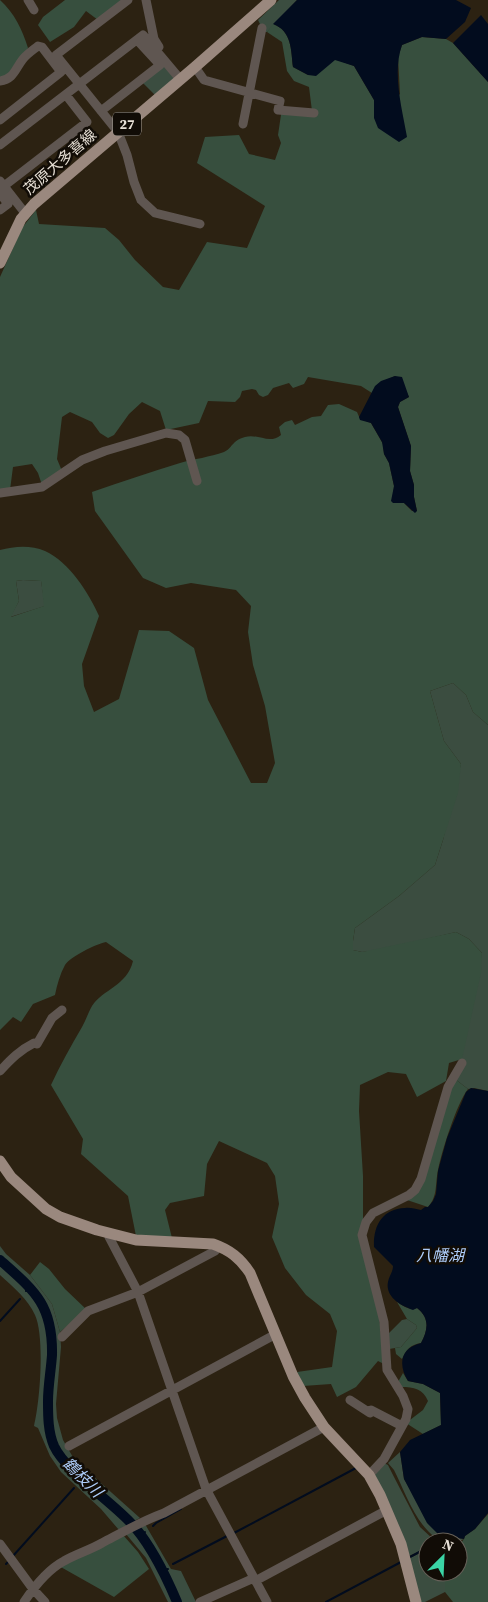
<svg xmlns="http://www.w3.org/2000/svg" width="488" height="1602" font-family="'Source Serif 4','Noto Sans JP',serif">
  <rect width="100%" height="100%" fill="#2c2212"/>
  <path fill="#3b4d40" d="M279,0H297L267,32H264L258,20Z
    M164,65L175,75L174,81L156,96L142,82Z
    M23,580L41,581L45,606L10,617L19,601L16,581Z
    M453,683L466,695L473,712L488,725V1091L474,1088L468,1089L455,1079L482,953L469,939L456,932L380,950L362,952L353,950V941L355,928L399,896L435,865L443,840L461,764L444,741L430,691Z
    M0,1246L6,1254L30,1275L52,1304L60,1332L61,1347L56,1404L57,1418L63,1440L74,1459L140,1518L132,1522L67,1461C30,1413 71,1357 47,1309C36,1287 18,1274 0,1258Z
    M0,1262C13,1273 28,1285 38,1299C57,1326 50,1361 48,1392C48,1407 45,1423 51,1437C65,1474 103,1495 129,1524L119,1530L101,1509L61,1472L50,1456L38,1428L34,1426C40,1402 45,1337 35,1315C28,1299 13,1287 0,1275Z
    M407,1319L416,1325L417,1328L401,1347L389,1349L388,1334L402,1320Z
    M400,1452L404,1479L439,1535L464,1539C426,1557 407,1495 394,1470L388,1463Z
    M384,1463L388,1465L394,1477L420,1527L434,1540L442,1542H428V1549L422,1550L409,1556L373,1475Z
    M145,1524L171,1569L181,1571L196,1602H178C168,1575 154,1552 137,1529Z
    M134,1530L160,1568L175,1602H168L146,1558L126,1534Z
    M424,1551H428V1572H445V1592L425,1602H420L410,1558Z"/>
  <path fill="#374f3e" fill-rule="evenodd" d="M0,0C15,14 22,29 28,48L12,74L0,79Z
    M65,0H124L98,20L86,11L74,27L50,42L38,25L43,17Z
    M273,24C292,31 291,50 293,67L308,75L335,59L354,66L374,100V118L400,94L398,57L402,45L422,37L446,39L453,43L488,82V725L473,712L466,695L453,683L430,691L444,741L461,764L458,793L435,865L399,896L355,928L353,941V950L362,952L456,932L469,939L482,953L481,973L462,1059L449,1063L446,1081L417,1097L406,1074L388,1072L360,1085L359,1111L363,1176V1223L378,1304L384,1364L378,1361L356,1387L337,1397L331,1384L303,1386L297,1372L332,1367L337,1331L330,1314L306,1295L285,1268L272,1237L279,1204L275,1176L267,1163L219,1141L207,1164L204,1196L170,1203L165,1210L172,1238L136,1236L128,1196L81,1154L83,1139L51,1085C60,1065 71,1046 82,1027C86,1020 88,1013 92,1006C103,989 127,986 133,961L106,942C96,944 70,957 65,965C60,974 57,985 55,995L33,1004L21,1022L13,1017L0,1030V550C15,546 31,545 45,551C69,562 89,593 99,616L82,664L84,686L94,712L119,699L139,630L169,631L194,648L208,700L251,783H267L275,763L265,706L253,665L248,632L251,606L236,590L191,583L166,588L143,578L95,511L92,492C121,482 150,472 180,463C194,459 210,457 224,452C232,449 232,440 245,437C258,433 269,445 281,435L279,427L285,422L292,420L295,425L312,417L321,416L328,405L339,404L357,412L360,419L371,423L383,444L384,454L389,463L394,486L393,503H404L412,511H417L414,497V485L410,471L411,446L398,407L400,402L409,397L405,389L395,376C384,381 377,382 372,393L361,386L308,377L304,384L293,388L289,383L273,388L268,395L263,397L259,395L256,390L252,389L242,391L240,397L235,402L208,401L199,423L166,430L160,411L142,402L129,414L114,435L108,438L100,433L92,422L70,412L62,417L57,459L62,471L42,485L38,473L32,464L13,467L10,490L0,491V277L22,228L36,210L39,224L105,228L119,240L135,260L163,287L179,290L207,242L247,248L265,206L197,163L205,137L239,135L249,154L275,160L281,143L278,135L282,108L312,111L309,87L294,81L287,71L282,42L267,32ZM23,580L41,581L44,606L11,617L19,601L16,581Z
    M455,1079L468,1089C456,1105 442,1151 438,1170C435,1184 438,1196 428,1207L407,1200L417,1192L451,1086Z
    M40,1262L49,1269L65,1289L87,1310L60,1332L52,1304L30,1275Z
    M397,1302C403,1306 410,1311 417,1308C430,1318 428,1330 421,1343C410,1345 407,1349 402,1359L396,1354L395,1348L401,1347L417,1328L416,1325L407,1319Z
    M403,1373L408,1381L423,1384L440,1393L441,1425L423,1434L406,1423L423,1410L428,1401C423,1389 414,1387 401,1387L398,1382Z
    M488,1514V1602H453L445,1592V1572H458V1547L464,1539L465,1536L475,1529Z
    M123,1535L138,1552L149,1569L114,1597L59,1566Z"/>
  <path fill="#020c1e" d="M297,0H456L471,8L465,22L446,39L422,37L402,45C392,73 402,108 407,137L399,142L378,128L374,118V100L354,66L335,60L316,76L308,75L293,67C291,50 292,31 273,24Z
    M481,15L488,24V82L453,43Z
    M395,376L402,377L409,397L400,402L398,407L411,446L410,471L414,485V497L417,511L415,513L404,503H393L391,501L394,486L389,463L384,454L382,442L371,423L360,420L359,417L375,386L381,381Z
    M471,1088L488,1091V1513L475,1529L465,1536L464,1539L439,1535L427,1523L404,1479L400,1452L410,1440L441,1425L440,1393L423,1384L408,1381C398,1365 400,1348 421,1343C428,1330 430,1318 417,1308L413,1310C401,1306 385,1297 388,1282C389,1276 393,1272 393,1266L374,1247C373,1226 382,1209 405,1208C410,1207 415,1209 421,1210L425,1207H428L433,1201L436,1194L438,1171L447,1138L466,1092Z"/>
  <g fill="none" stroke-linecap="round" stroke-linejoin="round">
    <path stroke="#020c1e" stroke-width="2" d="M26,1291L30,1287
      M0,1321L20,1299
      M79,1481L82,1478
      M153,1526L156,1523L181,1509
      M234,1533L356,1468
      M140,1536L145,1532
      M13,1556L74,1488
      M410,1557L423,1550H428
      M458,1557L462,1548
      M6,1564L8,1562
      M173,1564L227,1536
      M163,1571L168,1569
      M326,1602L401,1562"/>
    <path stroke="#020c1e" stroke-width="10" d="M0,1260C35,1291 53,1305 52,1355C51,1370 48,1386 48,1401C48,1416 48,1432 54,1446C65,1470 109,1500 129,1521C149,1541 166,1576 177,1602"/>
    <path stroke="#5f5651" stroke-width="9" d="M28,0L34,10
      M128,0L56,55L118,132L127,155L134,182L141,200L155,213L200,224
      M146,0L154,39L159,47
      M195,67L204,80L280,101L278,110L314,113
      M0,81C14,79 15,69 23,59C27,54 33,50 38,46L42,47L61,72L0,120
      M101,111L160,65L137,40
      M243,124L262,28
      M0,145L143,35L180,79
      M0,181L25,213
      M4,186L87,122L66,95
      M0,193L8,204L0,210
      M0,493L42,487L82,460L105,451L166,433L179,435L185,440L197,481
      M0,1071C11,1059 20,1050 34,1043L37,1044L52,1018L62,1010
      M110,1233L109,1237L138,1292L206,1489L267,1602
      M62,1337L88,1311L138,1292L215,1251L217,1245
      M350,1400L370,1413L371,1410L402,1426
      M69,1446L276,1334
      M369,1475L384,1459L406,1419L408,1409L403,1396L387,1370L384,1322L362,1235L366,1222L373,1213L409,1195L415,1190L421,1179L448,1087L462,1063
      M0,1544L33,1589L45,1602
      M255,1581L387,1510
      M24,1602C34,1587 47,1570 64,1561C76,1554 90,1550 102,1543C123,1532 142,1521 164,1513L324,1427
      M200,1602L254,1578"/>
    <path stroke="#9a887e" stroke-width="11" d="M0,263L21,219L34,204L195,67L271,0
      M0,1161L11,1177L46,1209L60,1217L97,1230L136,1240L213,1244C230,1250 240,1258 250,1273L293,1376L305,1398L324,1427L369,1475L380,1495L401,1544L416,1602"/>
  </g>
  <g text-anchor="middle" stroke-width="5" stroke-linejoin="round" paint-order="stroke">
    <rect fill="#110c06" stroke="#a7a098" stroke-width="1" x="113" y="112.5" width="28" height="23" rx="4"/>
    <g font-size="14" font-weight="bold" fill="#e7e0d6">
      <text x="127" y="129">27</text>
    </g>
    <g font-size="15" fill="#e7e0d6" stroke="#110c06">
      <text transform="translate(60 162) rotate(-41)" y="5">茂原大多喜線</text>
    </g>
    <g font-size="16" font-style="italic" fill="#adccf9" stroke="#110c06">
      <text x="440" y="1261">八幡湖</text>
      <text transform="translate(83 1477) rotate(45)" y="6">鶴枝川</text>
    </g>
  </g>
  <g transform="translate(443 1557) rotate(24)"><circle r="24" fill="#110c06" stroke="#676159"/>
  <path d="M0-4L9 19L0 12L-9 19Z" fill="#3ad4a5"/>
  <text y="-8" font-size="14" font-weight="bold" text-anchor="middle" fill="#e7e0d6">N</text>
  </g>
</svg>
